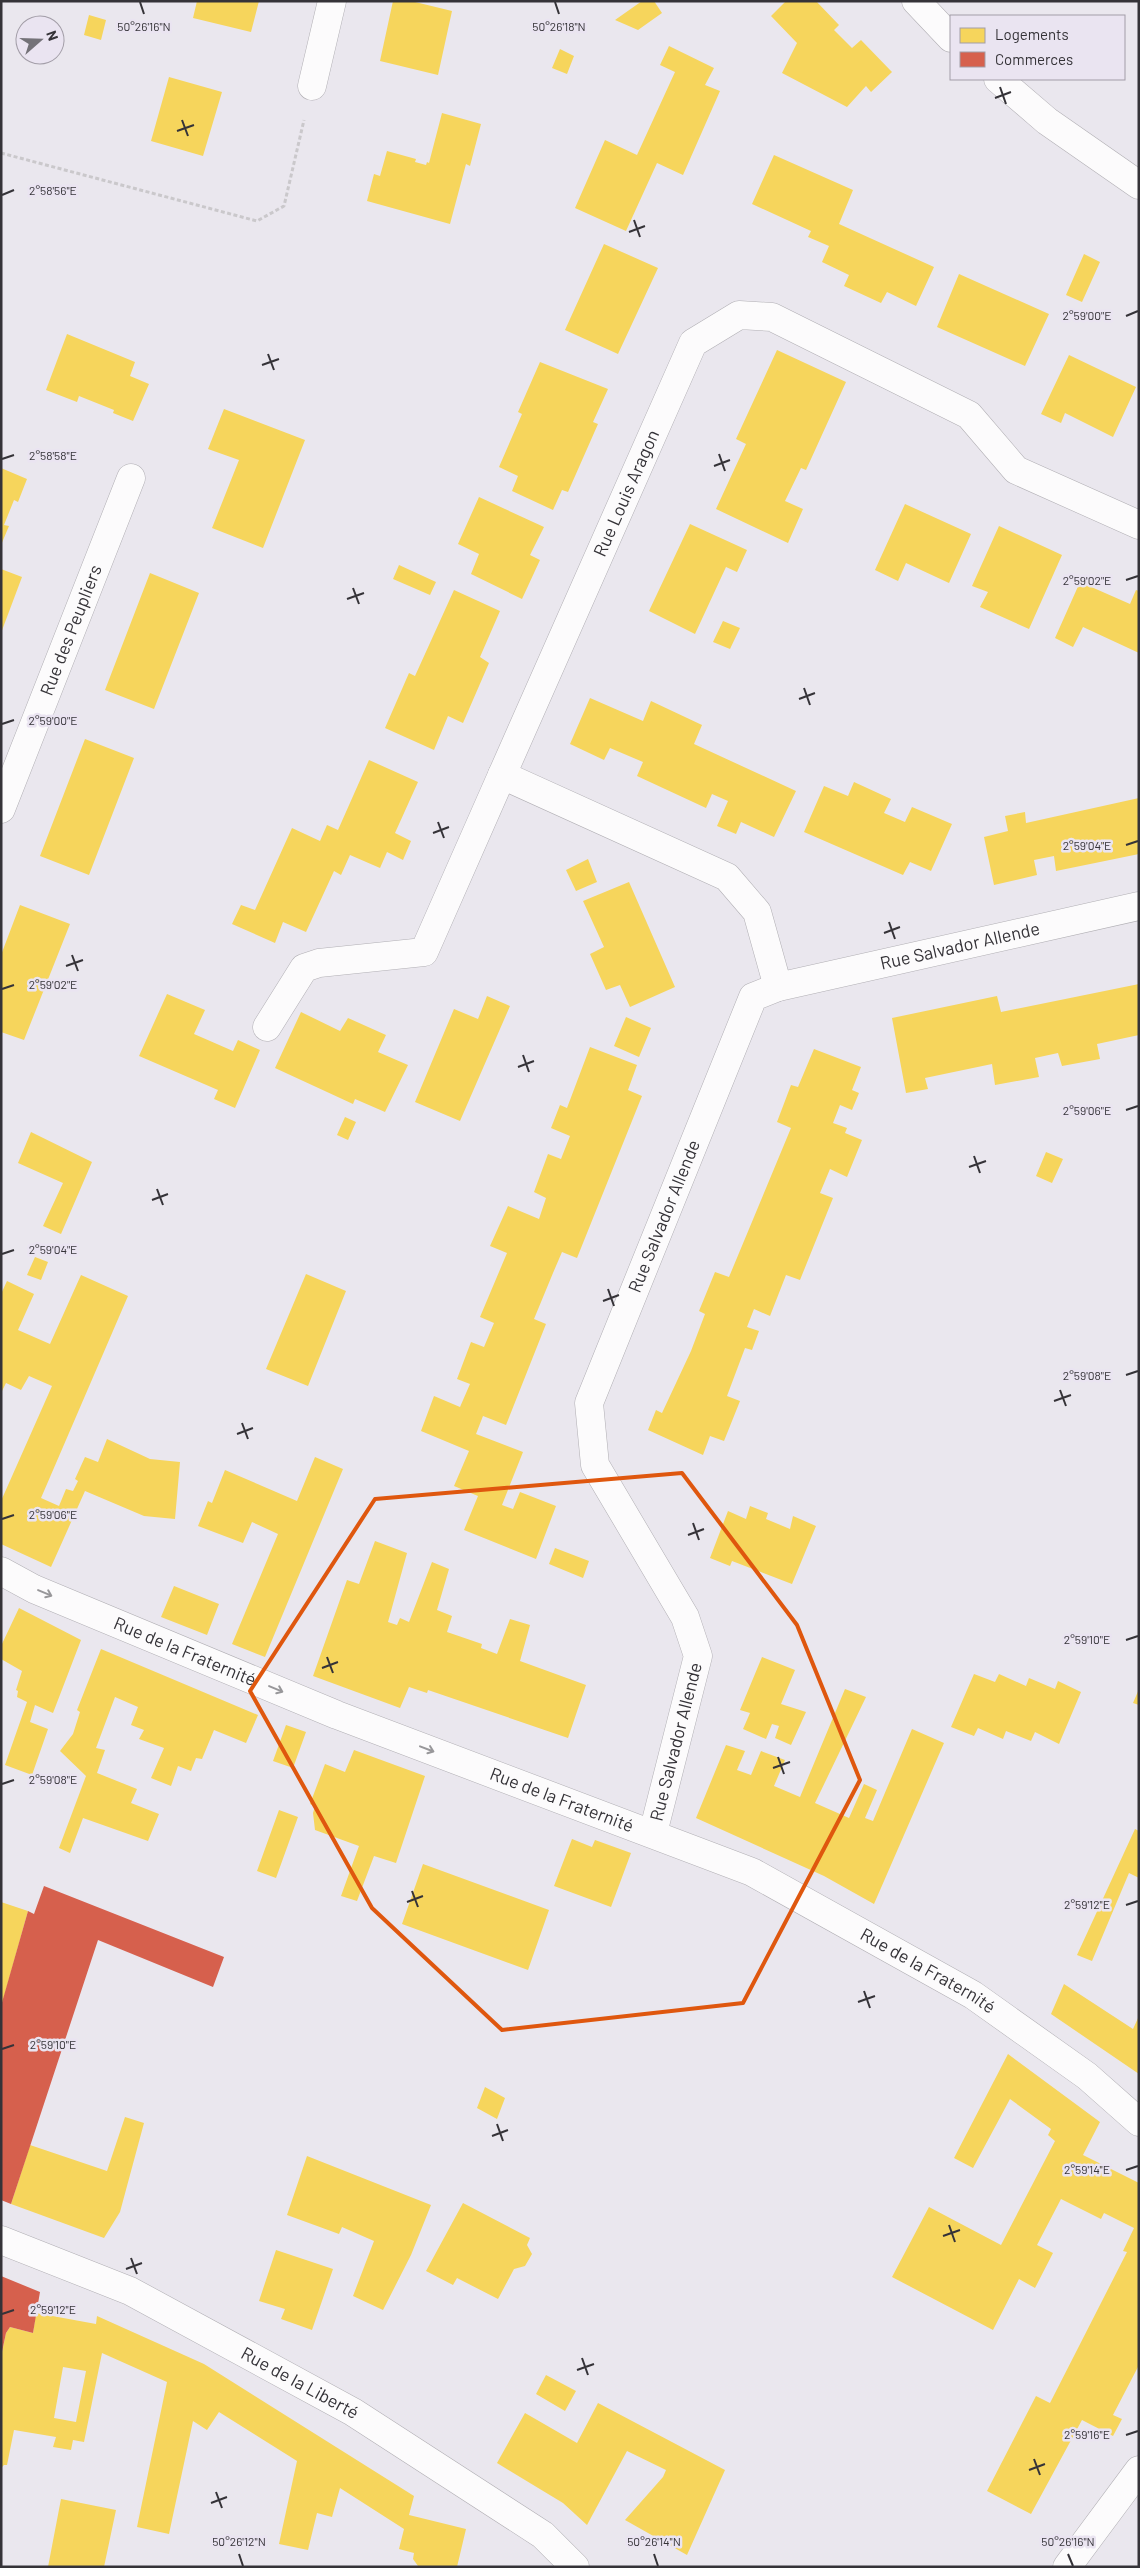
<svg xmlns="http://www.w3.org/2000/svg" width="1140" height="2568" font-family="Barlow,sans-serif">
  <rect width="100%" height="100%" fill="#eae7ee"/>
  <path fill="#f6d55c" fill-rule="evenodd" d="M197,1H259L251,32L193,18Z
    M393,1H411L452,11L438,75L380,61Z
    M642,1H654L662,13L638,30L615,20Z
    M786,1H816L839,25L834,30L852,48L861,40L892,72L871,92L866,86L847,107L782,73L797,43L771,16Z
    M89,15L106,20L101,40L84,35Z
    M669,46L714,68L705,85L720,91L683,175L657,163L626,231L575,208L605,140L637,155L675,72L660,65Z
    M560,49L574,56L567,74L552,68Z
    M169,77L222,92L203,156L151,141Z
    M442,113L481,124L470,166L466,164L450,224L367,201L374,174L380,176L387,151L416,159L415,162L426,165L427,162L429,163Z
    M774,155L853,190L839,224L934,267L916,306L887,292L881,303L844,286L849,275L822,262L829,246L808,237L811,231L752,204Z
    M604,244L658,268L618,354L565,330Z
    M1084,254L1100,262L1082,302L1066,295Z
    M959,274L1049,314L1025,366L937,327Z
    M67,334L135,362L130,376L149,384L133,421L113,413L114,410L79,396L77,402L46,390Z
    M777,350L846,382L806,470L801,468L785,501L803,509L788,543L716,509L746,444L736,439Z
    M1069,355L1136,387L1113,437L1065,413L1061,423L1041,414Z
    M540,362L608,389L593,422L598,424L568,492L562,490L553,510L512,491L518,476L499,467L522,414L518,412Z
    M224,409L305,440L263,548L212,528L239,460L208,449Z
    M1,468L27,479L18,502L14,500L4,525L9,526L1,545Z
    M479,497L544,527L530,555L540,560L522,599L471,574L479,554L458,544Z
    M905,504L971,534L949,583L906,563L898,581L875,570Z
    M690,524L747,550L737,572L726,567L695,634L649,611Z
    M999,526L1062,555L1029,629L980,607L988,592L972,586Z
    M399,565L436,582L430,595L393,579Z
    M1,569L22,577L1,633Z
    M150,573L199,593L154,709L105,690Z
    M1080,582L1130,604L1136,590L1139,591V653L1083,627L1073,647L1055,638Z
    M454,590L500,611L480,657L489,663L463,723L448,716L434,750L385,728L409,673L415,676Z
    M723,621L740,628L730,649L713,642Z
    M590,698L643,721L651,701L702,725L694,744L796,791L774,837L741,822L736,834L717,826L728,801L712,794L706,808L637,776L643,762L610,748L604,760L570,744Z
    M85,739L134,758L89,875L40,856Z
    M369,760L418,782L395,833L411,841L403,860L387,852L380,868L350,855L341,875L334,871L306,932L283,922L275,943L232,924L241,905L255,910L292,828L320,841L327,825L338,830Z
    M854,782L891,799L884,813L905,822L912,807L952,824L931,871L910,862L903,875L804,832L824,786L848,796Z
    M1139,798V854L1056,871L1054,856L1034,860L1037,875L994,885L984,837L1008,831L1005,816L1025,812L1026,823Z
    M588,859L597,882L576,891L566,870Z
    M629,882L675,987L630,1007L620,985L606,990L590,954L604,947L583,901Z
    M20,905L70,924L24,1040L1,1032V955Z
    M1139,984V1035L1097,1044L1100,1059L1062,1066L1058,1053L1035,1058L1039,1077L995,1085L992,1064L925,1078L928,1089L906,1093L892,1018L997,996L1001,1012Z
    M167,994L205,1010L194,1034L233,1051L238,1040L260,1050L235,1108L214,1099L218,1090L139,1056Z
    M487,996L510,1006L460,1121L415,1102L454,1009L478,1019Z
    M301,1012L340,1031L348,1018L386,1035L378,1052L408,1065L385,1112L355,1099L353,1104L275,1068Z
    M626,1017L651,1028L639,1057L614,1046Z
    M590,1047L637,1065L628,1090L642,1096L577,1258L562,1252L553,1273L534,1319L546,1324L506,1425L483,1416L476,1434L523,1452L502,1505L513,1509L520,1492L556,1506L536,1559L464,1530L478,1496L454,1486L469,1451L421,1431L434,1396L460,1407L470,1384L457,1379L471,1342L484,1347L494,1323L480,1317L507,1253L490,1246L508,1206L539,1219L546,1198L534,1192L548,1154L561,1159L570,1136L551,1128L560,1105L567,1108Z
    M814,1049L861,1067L852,1090L859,1093L852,1110L840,1105L833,1123L847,1128L845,1133L862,1140L847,1177L830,1169L820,1193L833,1198L800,1280L786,1275L770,1316L754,1309L747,1327L759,1331L752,1350L745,1348L727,1396L740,1401L724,1441L710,1436L703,1455L648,1430L656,1410L662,1413L691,1351L705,1314L699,1311L715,1272L729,1277L791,1128L777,1122L791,1085L798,1087Z
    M345,1117L356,1122L348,1140L337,1135Z
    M31,1132L92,1162L61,1234L43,1226L63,1183L18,1163Z
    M1046,1152L1063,1159L1052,1183L1036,1176Z
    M35,1257L48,1262L41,1280L27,1275Z
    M306,1274L346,1291L308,1386L266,1369Z
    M81,1275L128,1296L41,1498L59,1506L66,1489L73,1491L78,1481L75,1479L85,1457L98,1462L107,1439L150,1459L180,1462L175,1519L144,1516L85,1491L51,1567L1,1544V1501L52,1386L29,1376L21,1390L6,1383L1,1393V1294L7,1281L34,1294L18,1330L50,1344Z
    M315,1457L343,1469L265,1657L232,1644L278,1534L252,1522L243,1543L198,1526L208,1501L212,1503L225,1470L297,1501Z
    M750,1506L768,1513L766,1519L790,1529L793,1516L816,1526L792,1584L732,1561L730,1566L710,1558L728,1511L746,1519Z
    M375,1541L407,1553L388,1622L397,1625L400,1618L409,1622L432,1562L449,1569L437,1610L452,1616L447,1632L482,1644L481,1648L497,1654L510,1619L530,1625L520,1661L586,1685L568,1738L428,1690L427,1693L409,1687L400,1708L313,1676L347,1580L359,1584Z
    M555,1548L589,1561L583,1578L549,1564Z
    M174,1586L219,1604L207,1635L161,1617Z
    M19,1608L81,1640L53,1713L35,1705L30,1722L48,1729L32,1775L5,1765L27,1702L17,1697L18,1691L16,1690L22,1671L1,1659V1646Z
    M101,1649L258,1715L246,1743L214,1730L202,1759L196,1758L191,1771L178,1766L171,1786L151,1778L164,1748L139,1739L144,1730L131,1725L138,1707L115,1697L96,1748L105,1750L97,1773L137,1789L131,1803L159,1814L148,1841L83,1818L70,1853L59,1848L86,1776L60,1751L73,1734L80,1712L77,1710Z
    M762,1657L795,1670L781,1704L806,1712L791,1745L775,1738L779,1726L772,1724L766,1739L743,1729L750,1713L740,1710Z
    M974,1674L995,1682L999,1674L1026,1686L1029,1678L1055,1689L1058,1681L1081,1692L1059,1744L1035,1732L1031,1741L1006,1731L1003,1739L978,1728L974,1736L951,1727Z
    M845,1689L866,1697L815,1803L849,1818L864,1784L877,1790L865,1818L873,1821L912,1729L944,1743L874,1904L824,1876L696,1818L726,1745L745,1751L737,1770L751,1775L761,1751L785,1760L774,1786L800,1797Z
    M1139,1689V1705L1133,1703Z
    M286,1725L306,1732L293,1768L273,1761Z
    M354,1750L425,1776L396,1863L374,1856L357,1901L341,1896L359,1846L315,1830L313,1813L315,1806L310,1804L325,1764L345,1772Z
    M279,1810L298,1817L276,1878L257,1871Z
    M1135,1829L1139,1831V1878L1129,1873L1092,1961L1077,1955Z
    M572,1839L592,1847L595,1840L631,1853L611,1907L554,1886Z
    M423,1864L549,1910L528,1970L402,1924Z
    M1,1902L28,1911L2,2004H1Z
    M1064,1984L1133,2029L1139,2016V2074L1051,2014Z
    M1008,2054L1100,2122L1083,2155L1139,2183V2365L1113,2415L1122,2419L1113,2436L1082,2420L1031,2514L987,2491L1036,2396L1050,2403L1127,2252L1123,2251L1134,2228L1104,2213L1101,2219L1061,2199L1037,2245L1053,2253L1035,2288L1019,2279L993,2330L892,2277L929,2207L1001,2245L1055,2141L1048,2135L1051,2129L1010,2099L973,2168L954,2158Z
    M485,2087L505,2098L497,2119L477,2108Z
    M125,2117L144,2123L120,2212L104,2238L11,2204L30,2145L107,2171Z
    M307,2156L431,2205L411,2255L383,2310L353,2296L374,2241L342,2227L339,2234L287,2215Z
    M463,2203L530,2238L527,2245L532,2254L525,2266L514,2269L498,2299L457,2278L453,2285L426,2271Z
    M276,2250L333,2269L312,2330L281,2319L285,2309L259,2301Z
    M36,2313L96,2324L97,2316L204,2364L414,2496L409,2515L466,2529L457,2567L418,2566L413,2559L414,2553L399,2549L404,2529L340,2488L332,2517L317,2513L308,2550L279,2544L297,2461L219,2412L207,2430L193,2421L169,2534L137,2527L167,2382L102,2353L84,2442L73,2440L71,2450L53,2447L56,2437L14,2430L7,2465H4L1,2468V2357L6,2333L10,2327L33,2333ZM63,2367L86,2371L76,2422L54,2418Z
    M546,2375L576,2391L565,2411L536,2394Z
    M598,2403L725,2470L687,2555L625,2520L663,2477L666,2470L627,2451L587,2525L563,2503L497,2463L525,2413L577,2443Z
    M61,2499L116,2510L104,2567H48Z"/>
  <path fill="#d6604d" d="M44,1886L224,1957L213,1987L98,1940L11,2204L1,2200V2006L28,1911L34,1914Z
    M1,2276L40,2292L33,2333L10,2327L6,2333L2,2352Z"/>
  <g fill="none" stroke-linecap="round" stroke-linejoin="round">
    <defs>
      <g id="minor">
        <path d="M916,1L951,38"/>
        <path d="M998,79L1047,121L1139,185"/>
        <path d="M312,86L332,1"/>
        <path id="s1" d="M1,809L131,478"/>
        <path id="s2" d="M778,987L757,912L727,877L502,775L693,343L739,315L772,317L969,415L1016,470L1139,525"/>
        <path d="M267,1027L304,968L319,963L424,952L502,775"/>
        <path id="s3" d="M1,1571L34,1589L337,1715L752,1872L973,1995L1087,2076L1139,2122"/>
        <path id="s4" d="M653,1833L698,1656L685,1617L595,1465L589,1403L753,997L778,987L1139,906"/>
        <path id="s5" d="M1,2240L130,2291L353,2412L543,2535L575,2567"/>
        <path d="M1067,2567L1139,2470"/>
      </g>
    </defs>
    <use href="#minor" stroke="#b1afb4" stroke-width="29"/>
    <path stroke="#cac8cb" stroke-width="3" stroke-dasharray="4 2.5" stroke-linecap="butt" d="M1,153L257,221L284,206L304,120"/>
    <use href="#minor" stroke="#fcfbfc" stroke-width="28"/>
  </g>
  <defs><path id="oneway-shaft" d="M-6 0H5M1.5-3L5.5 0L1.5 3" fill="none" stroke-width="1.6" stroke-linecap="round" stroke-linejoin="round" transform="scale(1.25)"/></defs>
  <g stroke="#98979a">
    <use href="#oneway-shaft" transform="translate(45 1593) rotate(23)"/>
    <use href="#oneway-shaft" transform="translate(276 1689) rotate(23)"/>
    <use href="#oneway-shaft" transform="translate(427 1749) rotate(21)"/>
  </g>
  <path fill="none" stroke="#df570e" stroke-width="4" stroke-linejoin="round" d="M682,1473L797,1625L860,1780L743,2003L502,2030L372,1908L250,1691L375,1499Z"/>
  <path fill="none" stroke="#353338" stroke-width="2" d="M140,2L144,14M555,2L559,14M1000,87L1006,104M995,98L1011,92M182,120L188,136M177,131L194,125M2,195L14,190M634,220L640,237M629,232L645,226M1126,316L1138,311M268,354L274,370M262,365L279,359M719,454L725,471M2,459L14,455M714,466L730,460M1126,580L1138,576M353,588L359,604M347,599L364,593M804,688L810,705M799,699L815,693M2,724L14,720M438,822L444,838M433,833L449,827M1126,845L1138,841M889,922L895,939M884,933L900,927M72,955L78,971M66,966L83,960M2,989L14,985M523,1055L529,1072M518,1067L534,1061M1126,1110L1138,1106M974,1156L980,1173M969,1167L986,1161M157,1189L163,1205M152,1200L168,1194M2,1254L14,1250M608,1289L614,1306M603,1301L619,1295M1126,1375L1138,1371M1060,1390L1066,1406M1054,1401L1071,1395M242,1423L248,1439M237,1434L253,1428M2,1519L14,1515M693,1523L699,1540M688,1535L704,1529M1126,1640L1138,1636M327,1657L333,1673M322,1668L338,1662M778,1757L784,1774M773,1768L790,1762M2,1784L14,1780M412,1891L418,1907M407,1902L423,1896M1126,1905L1138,1901M864,1991L870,2008M858,2002L875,1996M2,2049L14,2045M497,2124L503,2141M492,2136L508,2130M1126,2170L1138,2166M949,2225L955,2242M943,2236L960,2230M131,2258L137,2274M126,2269L142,2263M2,2314L14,2310M582,2358L588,2375M577,2370L594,2364M1126,2435L1138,2431M1034,2459L1040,2475M1029,2470L1045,2464M216,2492L222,2508M211,2503L227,2497M239,2554L243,2566M654,2554L658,2566M1068,2554L1073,2566"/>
  <g text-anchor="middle" stroke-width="5" stroke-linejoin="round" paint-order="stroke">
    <g font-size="18" fill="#353338" stroke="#eae4f1">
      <text dy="6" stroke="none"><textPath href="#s2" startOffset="679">Rue Louis Aragon</textPath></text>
      <text dy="6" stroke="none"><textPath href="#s1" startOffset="192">Rue des Peupliers</textPath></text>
      <text dy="6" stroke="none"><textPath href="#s4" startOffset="1114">Rue Salvador Allende</textPath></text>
      <text dy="6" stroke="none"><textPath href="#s4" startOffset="664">Rue Salvador Allende</textPath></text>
      <text dy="6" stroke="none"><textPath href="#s3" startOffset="201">Rue de la Fraternité</textPath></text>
      <text dy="6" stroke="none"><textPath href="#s4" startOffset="94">Rue Salvador Allende</textPath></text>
      <text dy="6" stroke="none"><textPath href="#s3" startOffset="606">Rue de la Fraternité</textPath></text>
      <text dy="6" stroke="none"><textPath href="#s3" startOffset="1011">Rue de la Fraternité</textPath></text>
      <text dy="6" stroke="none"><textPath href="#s5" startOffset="332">Rue de la Liberté</textPath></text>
    </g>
  </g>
  <g font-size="12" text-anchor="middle" fill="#353338" stroke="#eae4f1" stroke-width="5" stroke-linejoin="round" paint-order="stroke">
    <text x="559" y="31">50°26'18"N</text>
    <text x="144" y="31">50°26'16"N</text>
    <text x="53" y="195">2°58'56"E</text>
    <text x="1087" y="320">2°59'00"E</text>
    <text x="53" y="460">2°58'58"E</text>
    <text x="1087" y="585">2°59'02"E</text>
    <text x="53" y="725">2°59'00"E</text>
    <text x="1087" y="850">2°59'04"E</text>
    <text x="53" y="989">2°59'02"E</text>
    <text x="1087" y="1115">2°59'06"E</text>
    <text x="53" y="1254">2°59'04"E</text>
    <text x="1087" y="1380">2°59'08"E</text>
    <text x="53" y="1519">2°59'06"E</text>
    <text x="1087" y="1644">2°59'10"E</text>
    <text x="53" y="1784">2°59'08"E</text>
    <text x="1087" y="1909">2°59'12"E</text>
    <text x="53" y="2049">2°59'10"E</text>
    <text x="1087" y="2174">2°59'14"E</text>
    <text x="53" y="2314">2°59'12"E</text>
    <text x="1087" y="2439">2°59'16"E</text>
    <text x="239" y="2546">50°26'12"N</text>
    <text x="654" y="2546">50°26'14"N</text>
    <text x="1068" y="2546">50°26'16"N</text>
  </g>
  <rect width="1140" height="2568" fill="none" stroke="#353338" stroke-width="5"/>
  <rect x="950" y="15" width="175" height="65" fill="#eae4f1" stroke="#a29da7"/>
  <rect x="960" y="28" width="25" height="15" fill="#f6d55c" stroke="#a29da7"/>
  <text x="995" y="40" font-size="15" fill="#353338">Logements</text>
  <rect x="960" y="52" width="25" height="15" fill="#d6604d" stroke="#a29da7"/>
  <text x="995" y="65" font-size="15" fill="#353338">Commerces</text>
  <g transform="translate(40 40) rotate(70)"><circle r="24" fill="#eae4f1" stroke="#a29da7"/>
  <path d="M0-4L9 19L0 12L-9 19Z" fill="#747278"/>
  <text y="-8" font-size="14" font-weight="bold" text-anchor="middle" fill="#353338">N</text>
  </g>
</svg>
